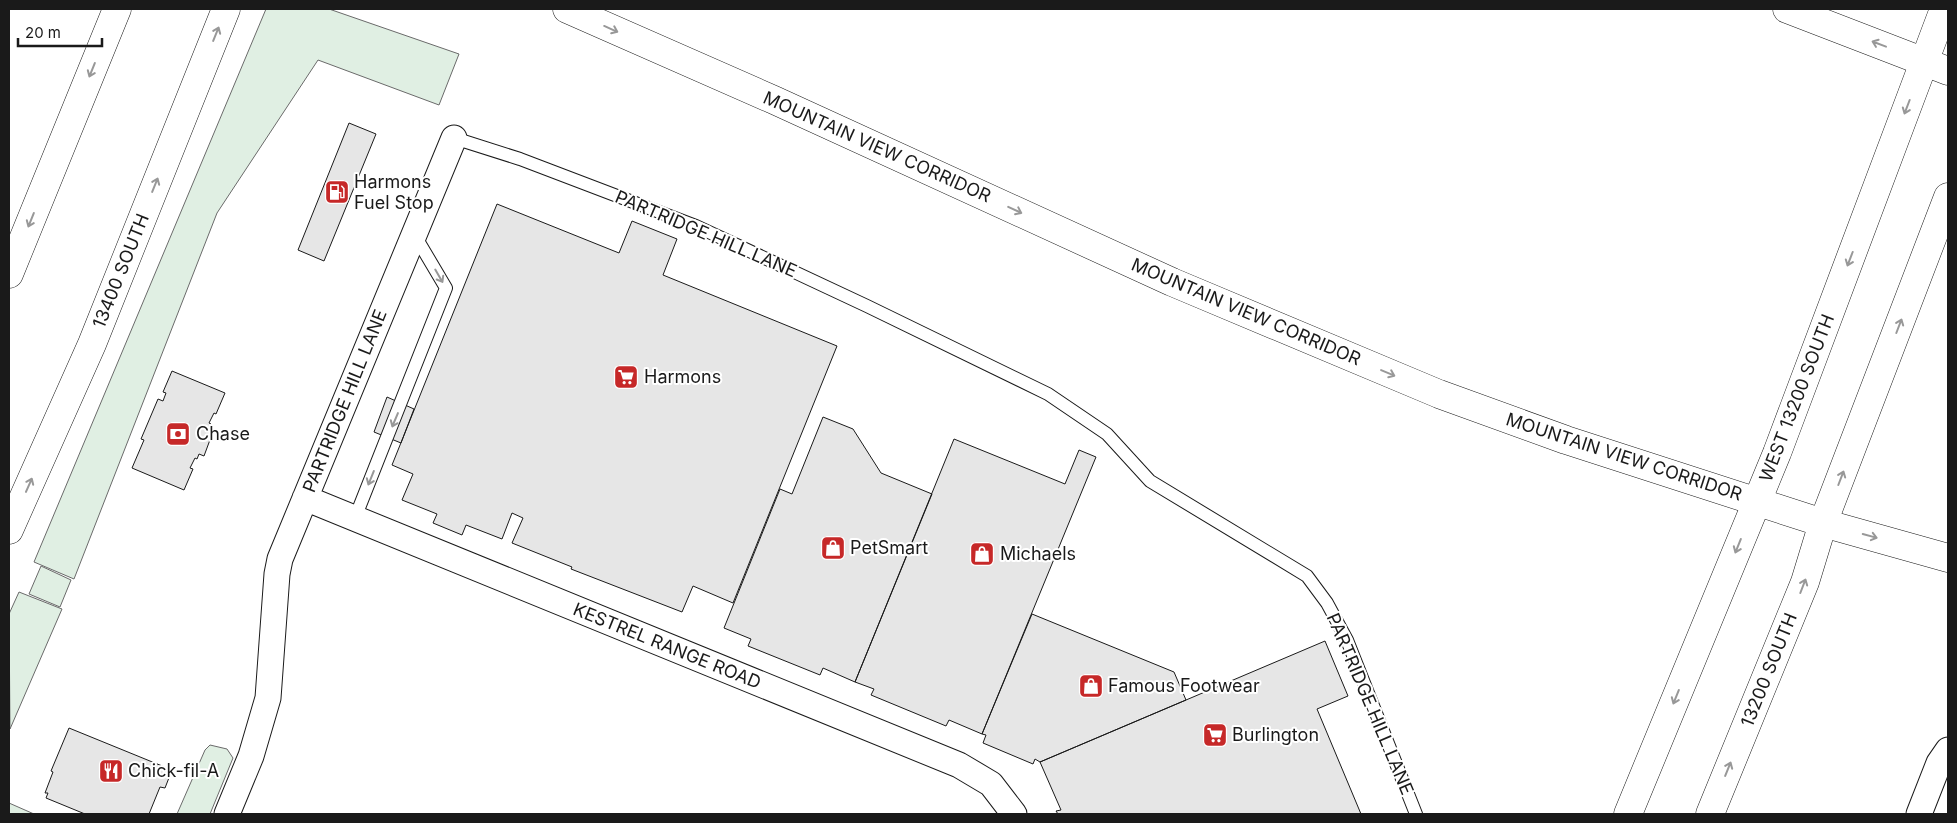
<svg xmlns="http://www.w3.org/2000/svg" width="1957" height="823" font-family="Inter,sans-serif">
  <rect width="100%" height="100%" fill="#fff"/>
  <path fill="#e0efe3" stroke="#6a6a6a" d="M266,9H329L459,54L439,105L318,60L217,213L74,579L34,562Z
    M41,566L71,580L60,607L29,594Z
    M19,592L62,609L10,729L9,614Z
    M210,745L227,749L233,758L210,814H177L205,750Z
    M9,803L34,814H9Z"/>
  <path fill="#e6e6e6" stroke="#1a1a1a" d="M349,123L376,134L324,261L298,250Z
    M497,204L619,253L632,221L677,239L663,275L837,346L733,603L693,586L682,612L571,569L572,567L512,543L523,518L512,513L502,539L466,525L462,535L433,523L437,514L402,500L413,474L392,465Z
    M172,371L225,393L216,414L214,413L209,423L211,424L210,427L214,429L204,456L199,454L197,459L195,458L190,468L193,469L184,490L132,468L144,440L141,439L158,399L163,401L166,393L163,392Z
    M387,397L414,409L401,443L374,432Z
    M823,417L853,429L881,473L932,494L855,682L823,668L820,675L748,646L751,639L724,628L780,489L792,494Z
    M954,439L1065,484L1079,450L1096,457L982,734L949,720L946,726L871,695L874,689L855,682Z
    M1032,614L1174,672L1186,700L1040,762L1035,759L1033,764L983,743L986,735L982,734Z
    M1325,641L1348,696L1317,709L1361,814H1058L1056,811L1061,810L1040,762Z
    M69,728L172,770L165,788L160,787L149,814H85L46,798L48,793H45L53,772L51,771Z"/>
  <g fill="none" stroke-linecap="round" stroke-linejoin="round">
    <defs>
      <path id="lane" d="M454,138L520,159L696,226L867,306L1048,394L1107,434L1150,481L1307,576L1327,603L1347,640L1416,814
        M355,518L446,288L414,234"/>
      <path id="street" d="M305,498L959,765L991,784L1014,814
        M227,814L251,756L268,698L277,574L280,559L454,138
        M1919,814L1939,763L1948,750"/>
      <path id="secondary" d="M1628,814L1777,453L1944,9
        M1710,814L1805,582L1823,523L1948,197"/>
      <path id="primary" d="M9,274L117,9
        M9,530L92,344L226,9"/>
      <path id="highway" d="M567,9L774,100L1172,282L1439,394L1566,440L1823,523L1948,558
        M1787,9L1948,71"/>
    </defs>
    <use href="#lane" stroke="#1a1a1a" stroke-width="14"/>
    <use href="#street" stroke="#1a1a1a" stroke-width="27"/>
    <use href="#secondary" stroke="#1a1a1a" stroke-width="29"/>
    <use href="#primary" stroke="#1a1a1a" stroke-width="29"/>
    <use href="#highway" stroke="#1a1a1a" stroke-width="29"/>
    <use href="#lane" stroke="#fff" stroke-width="12"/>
    <use href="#street" stroke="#fff" stroke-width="25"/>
    <use href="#secondary" stroke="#fff" stroke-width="28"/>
    <use href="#primary" stroke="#fff" stroke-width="28"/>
    <use href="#highway" stroke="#fff" stroke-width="28"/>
  </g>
  <defs><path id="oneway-shaft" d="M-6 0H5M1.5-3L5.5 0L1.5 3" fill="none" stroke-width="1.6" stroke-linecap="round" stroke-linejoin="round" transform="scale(1.25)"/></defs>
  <g stroke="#989898">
    <use href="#oneway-shaft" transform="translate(611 29) rotate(24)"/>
    <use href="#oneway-shaft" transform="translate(216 34) rotate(-68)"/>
    <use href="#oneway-shaft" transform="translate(1879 44) rotate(-159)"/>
    <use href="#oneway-shaft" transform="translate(92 70) rotate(112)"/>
    <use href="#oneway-shaft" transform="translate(1907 107) rotate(111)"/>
    <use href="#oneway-shaft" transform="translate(155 185) rotate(-68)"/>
    <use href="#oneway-shaft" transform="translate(1015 210) rotate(25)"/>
    <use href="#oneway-shaft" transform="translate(31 220) rotate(112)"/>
    <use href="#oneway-shaft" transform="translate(1850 259) rotate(111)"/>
    <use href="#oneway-shaft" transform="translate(439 276) rotate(60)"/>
    <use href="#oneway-shaft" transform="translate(1899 326) rotate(-69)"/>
    <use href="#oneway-shaft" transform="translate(1388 373) rotate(23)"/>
    <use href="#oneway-shaft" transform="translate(395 420) rotate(113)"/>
    <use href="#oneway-shaft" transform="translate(371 478) rotate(112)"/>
    <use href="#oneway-shaft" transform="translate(1841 478) rotate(-69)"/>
    <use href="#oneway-shaft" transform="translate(29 485) rotate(-66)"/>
    <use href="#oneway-shaft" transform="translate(1870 536) rotate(15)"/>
    <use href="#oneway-shaft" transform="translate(1738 546) rotate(112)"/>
    <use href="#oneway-shaft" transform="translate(1803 586) rotate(-69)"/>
    <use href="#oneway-shaft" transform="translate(1676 697) rotate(112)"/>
    <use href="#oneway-shaft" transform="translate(1728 769) rotate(-68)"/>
  </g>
  <defs>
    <symbol id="fuel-square" viewBox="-11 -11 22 22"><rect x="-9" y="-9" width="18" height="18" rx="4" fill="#c62828" stroke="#fff"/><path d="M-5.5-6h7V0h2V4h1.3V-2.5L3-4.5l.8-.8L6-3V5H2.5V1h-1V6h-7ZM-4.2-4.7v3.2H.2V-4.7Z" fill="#fff"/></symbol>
    <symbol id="supermarket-square" viewBox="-11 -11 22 22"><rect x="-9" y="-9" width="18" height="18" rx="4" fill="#c62828" stroke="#fff"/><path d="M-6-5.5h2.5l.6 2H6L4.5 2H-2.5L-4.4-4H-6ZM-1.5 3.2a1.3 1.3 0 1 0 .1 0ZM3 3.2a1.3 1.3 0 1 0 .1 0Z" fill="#fff"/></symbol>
    <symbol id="bank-square" viewBox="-11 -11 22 22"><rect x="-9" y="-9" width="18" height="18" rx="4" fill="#c62828" stroke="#fff"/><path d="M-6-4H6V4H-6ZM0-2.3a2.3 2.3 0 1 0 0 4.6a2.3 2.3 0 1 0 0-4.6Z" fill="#fff"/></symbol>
    <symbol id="shop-square" viewBox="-11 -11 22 22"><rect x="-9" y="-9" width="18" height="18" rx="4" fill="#c62828" stroke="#fff"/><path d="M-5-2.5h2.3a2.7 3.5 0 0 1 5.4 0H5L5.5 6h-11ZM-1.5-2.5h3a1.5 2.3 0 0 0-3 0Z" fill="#fff"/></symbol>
    <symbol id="restaurant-square" viewBox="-11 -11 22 22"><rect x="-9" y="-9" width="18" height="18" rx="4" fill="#c62828" stroke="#fff"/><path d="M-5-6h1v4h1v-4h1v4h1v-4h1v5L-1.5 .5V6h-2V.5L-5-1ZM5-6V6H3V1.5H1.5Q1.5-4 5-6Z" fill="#fff"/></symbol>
  </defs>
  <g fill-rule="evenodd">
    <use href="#fuel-square" x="323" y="178" width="28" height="28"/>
    <use href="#supermarket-square" x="612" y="363" width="28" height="28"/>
    <use href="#bank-square" x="164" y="420" width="28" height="28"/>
    <use href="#shop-square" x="819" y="534" width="28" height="28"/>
    <use href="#shop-square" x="968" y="540" width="28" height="28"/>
    <use href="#shop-square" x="1077" y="672" width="28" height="28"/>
    <use href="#supermarket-square" x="1201" y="721" width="28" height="28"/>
    <use href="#restaurant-square" x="97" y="757" width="28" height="28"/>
  </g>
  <g text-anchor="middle" stroke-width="4" stroke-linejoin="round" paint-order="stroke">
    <g font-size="18" fill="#1a1a1a" stroke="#fff">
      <text transform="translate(877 147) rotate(24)" y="6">MOUNTAIN VIEW CORRIDOR</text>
      <text transform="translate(706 234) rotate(23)" y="6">PARTRIDGE HILL LANE</text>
      <text transform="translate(121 271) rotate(-68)" y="6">13400 SOUTH</text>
      <text transform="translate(1246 312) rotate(23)" y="6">MOUNTAIN VIEW CORRIDOR</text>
      <text transform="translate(1797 398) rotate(-69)" y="6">WEST 13200 SOUTH</text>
      <text transform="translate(345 401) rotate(-68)" y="6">PARTRIDGE HILL LANE</text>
      <text transform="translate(1624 457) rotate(18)" y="6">MOUNTAIN VIEW CORRIDOR</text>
      <text transform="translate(667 646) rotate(22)" y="6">KESTREL RANGE ROAD</text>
      <text transform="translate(1769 670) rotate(-68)" y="6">13200 SOUTH</text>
      <text transform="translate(1370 704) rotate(67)" y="6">PARTRIDGE HILL LANE</text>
    </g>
    <g font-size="18" fill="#1a1a1a" stroke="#fff" text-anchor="start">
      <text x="354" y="188">Harmons<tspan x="354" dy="21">Fuel Stop</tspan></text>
      <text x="644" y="383">Harmons</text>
      <text x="196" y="440">Chase</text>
      <text x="850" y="554">PetSmart</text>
      <text x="1000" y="560">Michaels</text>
      <text x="1108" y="692">Famous Footwear</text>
      <text x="1232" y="741">Burlington</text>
      <text x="128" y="777">Chick-fil-A</text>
    </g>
  </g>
  <rect width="1957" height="823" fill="none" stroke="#1a1a1a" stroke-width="20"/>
  <path d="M18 38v8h84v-8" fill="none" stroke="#1a1a1a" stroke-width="2.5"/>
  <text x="25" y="38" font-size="15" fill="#1a1a1a" stroke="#ffffff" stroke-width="4" paint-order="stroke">20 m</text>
</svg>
